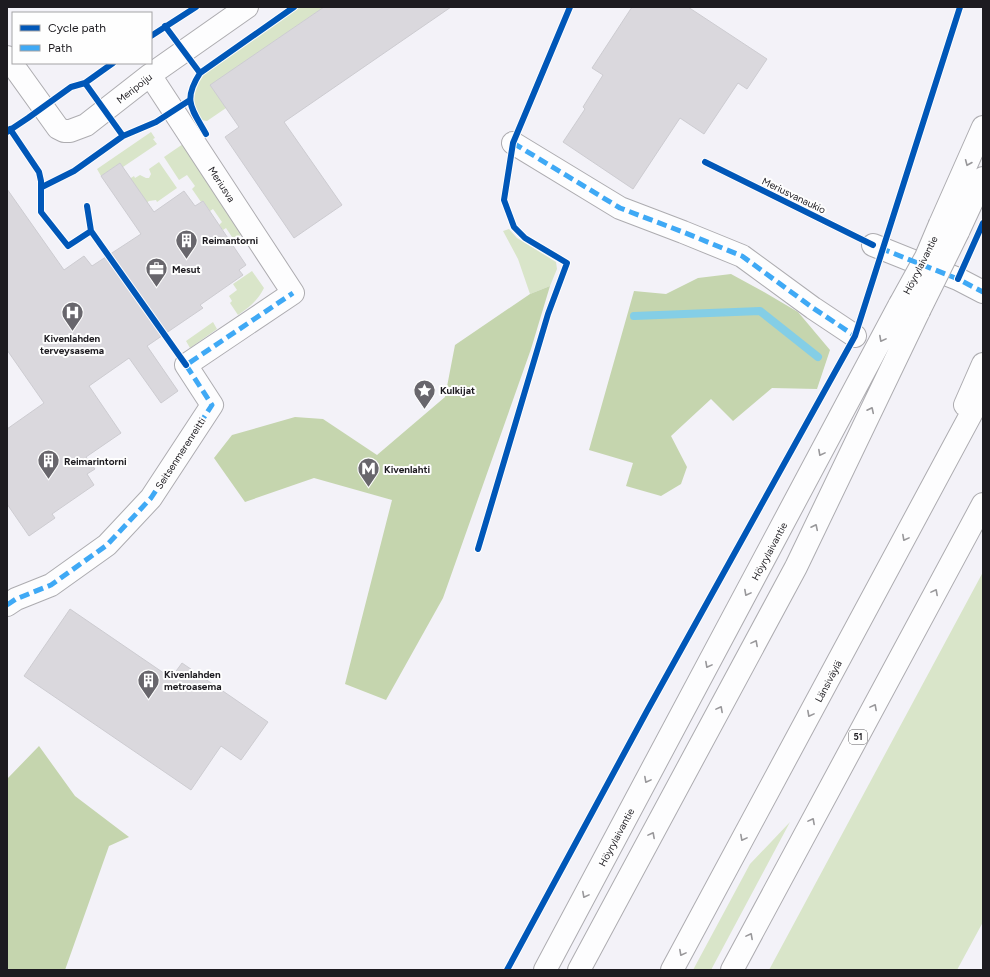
<svg xmlns="http://www.w3.org/2000/svg" width="990" height="977" font-family="Figtree,sans-serif">
  <rect width="100%" height="100%" fill="#f3f2f8"/>
  <path fill="#d9e5c9" d="M300,7H324L211,85L226,108L207,121L201,120C190,102 191,86 207,71Z
    M151,132L155,138L153,139L157,144L123,167L120,163L101,176L97,169Z
    M183,144L244,233L231,242L229,239L232,237L226,228L223,230L219,225L222,222L213,209L210,211L203,201L201,202L192,189L195,186L187,175L179,180L164,157Z
    M159,162L177,188L157,202L156,200L149,201L142,206L123,183L134,176L135,178L140,175L146,178H149L151,174L149,169Z
    M509,229L517,238L556,262L557,269L550,286L530,294L518,259L503,231Z
    M252,271L264,288C258,300 250,307 238,315L230,303L232,301L229,296L237,290L233,284Z
    M213,322L217,329L190,348L186,341Z
    M983,572V922L957,970H769Z
    M790,822L711,970H693L750,864Z"/>
  <path fill="#c5d5ae" d="M731,274L764,292L798,312L830,350L817,389L772,388L733,421L711,399L671,436L687,467L681,484L661,496L626,486L633,463L589,450L634,291L666,294L698,278Z
    M550,286L531,349L443,598L386,700L345,684L392,500L314,478L245,502L214,458L232,435L295,417L323,419L377,455L445,397L455,345L530,294Z
    M39,746L75,796L129,837L109,846L65,970H7V779Z"/>
  <g fill="none" stroke-linecap="round" stroke-linejoin="round">
    <path stroke="#84cee6" stroke-width="8" d="M634,316L760,311L818,357"/>
  </g>
  <path fill="#dad8dd" stroke="#cdccd1" d="M324,7H451L284,122L342,205L294,238L225,137L239,127L210,85Z
    M632,7H688L767,59L747,89L738,83L704,134L680,118L633,189L563,142L585,109L583,107L603,75L592,68Z
    M120,163L154,212L184,191L195,206L203,201L246,265L239,270L243,275L200,305L203,308L147,346L178,391L161,403L129,358L89,386L121,433L86,457L95,469L87,474L94,485L52,514L55,518L29,536L7,504V429L44,403L7,350V189L64,270L84,256L92,266L141,234L101,176Z
    M70,609L171,678L182,663L268,722L241,760L221,746L191,790L24,676Z"/>
  <g fill="none" stroke-linecap="round" stroke-linejoin="round">
    <defs>
      <path id="street" d="M7,57L58,128L64,131H70L86,125L150,75L247,7
        M513,143L620,208L683,232L742,256L813,308L855,336
        M873,245L958,279L983,292
        M7,605L16,599L51,585L107,545L151,498L212,405L186,365L293,293L150,75"/>
      <path id="secondary" d="M940,224L983,127
        M958,232L983,178
        M545,970L900,304
        M579,970L796,567L919,311"/>
      <path id="highway" d="M965,405L983,364
        M672,970L983,392
        M732,970L983,504"/>
    </defs>
    <use href="#street" stroke="#adacb0" stroke-width="24"/>
    <use href="#secondary" stroke="#adacb0" stroke-width="24"/>
    <use href="#highway" stroke="#adacb0" stroke-width="24"/>
    <use href="#street" stroke="#fdfdfe" stroke-width="22"/>
    <use href="#secondary" stroke="#fdfdfe" stroke-width="22"/>
    <use href="#highway" stroke="#fdfdfe" stroke-width="22"/>
    <defs>
      <path id="secondary-bridge" d="M900,304L926,257L940,224
        M919,311L958,232"/>
    </defs>
    <use href="#secondary-bridge" stroke="#adacb0" stroke-width="24" stroke-linecap="butt"/>
    <use href="#secondary-bridge" stroke="#fdfdfe" stroke-width="22"/>
    <path stroke="#3fa9f5" stroke-width="5" stroke-dasharray="10 5" stroke-linecap="butt" d="M513,143L620,208L683,232L742,256L813,308L855,336
      M880,248L958,279L983,292
      M7,605L16,599L51,585L107,545L151,498L212,405L186,365L293,293"/>
    <defs>
      <path id="cycleway" d="M165,26L200,73
        M151,36L196,7
        M85,83L123,136
        M10,129L39,172L41,181V212L68,246L91,231
        M7,132L28,118L71,87L85,83L113,63
        M206,134C192,109 182,101 200,73L294,7
        M705,162L873,245
        M42,187L74,171L123,136L156,122L190,100
        M87,206L91,231L186,365
        M958,279L983,223
        M478,549L548,314L567,263L525,238L514,227L504,200L513,143L570,7
        M507,970L647,711L855,336L960,7"/>
    </defs>
    <use href="#cycleway" stroke="#fefefe" stroke-width="8"/>
    <use href="#cycleway" stroke="#0057b8" stroke-width="6"/>
  </g>
  <defs><path id="oneway-chevron" d="M-2-3.5L2.5 0L-2 3.5" fill="none" stroke-width="1.6" stroke-linecap="round" stroke-linejoin="round"/></defs>
  <g stroke="#98979a">
    <use href="#oneway-chevron" transform="translate(968 163) rotate(113)"/>
    <use href="#oneway-chevron" transform="translate(882 339) rotate(118)"/>
    <use href="#oneway-chevron" transform="translate(871 410) rotate(-64)"/>
    <use href="#oneway-chevron" transform="translate(821 453) rotate(118)"/>
    <use href="#oneway-chevron" transform="translate(815 527) rotate(-64)"/>
    <use href="#oneway-chevron" transform="translate(905 538) rotate(118)"/>
    <use href="#oneway-chevron" transform="translate(935 592) rotate(-62)"/>
    <use href="#oneway-chevron" transform="translate(747 593) rotate(118)"/>
    <use href="#oneway-chevron" transform="translate(755 643) rotate(-62)"/>
    <use href="#oneway-chevron" transform="translate(708 665) rotate(118)"/>
    <use href="#oneway-chevron" transform="translate(874 707) rotate(-62)"/>
    <use href="#oneway-chevron" transform="translate(720 709) rotate(-62)"/>
    <use href="#oneway-chevron" transform="translate(810 714) rotate(118)"/>
    <use href="#oneway-chevron" transform="translate(647 780) rotate(118)"/>
    <use href="#oneway-chevron" transform="translate(812 821) rotate(-62)"/>
    <use href="#oneway-chevron" transform="translate(652 835) rotate(-62)"/>
    <use href="#oneway-chevron" transform="translate(743 838) rotate(118)"/>
    <use href="#oneway-chevron" transform="translate(585 895) rotate(118)"/>
    <use href="#oneway-chevron" transform="translate(750 936) rotate(-62)"/>
    <use href="#oneway-chevron" transform="translate(682 953) rotate(118)"/>
  </g>
  <defs>
    <symbol id="building-pin" viewBox="-11 -11 22 30"><path d="M0 17L-7.5 6A9.5 9.5 0 1 1 7.5 6Z" fill="#68666c" stroke="#fefefe"/><path d="M-4-6H4V6H1V3H-1V6H-4ZM-2.5-4.3h1.7v1.8h-1.7ZM.8-4.3h1.7v1.8H.8ZM-2.5-1h1.7V.8h-1.7ZM.8-1h1.7V.8H.8Z" fill="#fff"/></symbol>
    <symbol id="office-pin" viewBox="-11 -11 22 30"><path d="M0 17L-7.5 6A9.5 9.5 0 1 1 7.5 6Z" fill="#68666c" stroke="#fefefe"/><path d="M-6-3h4V-5.5h4V-3h4V5H-6ZM-1-4.5V-3h2v-1.5ZM-6 0V1H6V0Z" fill="#fff"/></symbol>
    <symbol id="hospital-pin" viewBox="-11 -11 22 30"><path d="M0 17L-7.5 6A9.5 9.5 0 1 1 7.5 6Z" fill="#68666c" stroke="#fefefe"/><path d="M-5-5h3v3.5h4V-5h3V5h-3V1.5h-4V5h-3Z" fill="#fff"/></symbol>
    <symbol id="sight-pin" viewBox="-11 -11 22 30"><path d="M0 17L-7.5 6A9.5 9.5 0 1 1 7.5 6Z" fill="#68666c" stroke="#fefefe"/><path d="M0-6L1.8-2.2L6-1.7L2.9 1.2L3.7 5.4L0 3.3L-3.7 5.4L-2.9 1.2L-6-1.7L-1.8-2.2Z" fill="#fff"/></symbol>
    <symbol id="metro-pin" viewBox="-11 -11 22 30"><path d="M0 17L-7.5 6A9.5 9.5 0 1 1 7.5 6Z" fill="#68666c" stroke="#fefefe"/><path d="M-5.5 5V-5H-3L0 0L3-5H5.5V5H3V-.5L0 4L-3-.5V5Z" fill="#fff"/></symbol>
  </defs>
  <g fill-rule="evenodd">
    <use href="#building-pin" x="174" y="228" width="25" height="34"/>
    <use href="#office-pin" x="144" y="256" width="25" height="34"/>
    <use href="#hospital-pin" x="60" y="300" width="25" height="34"/>
    <use href="#sight-pin" x="412" y="378" width="25" height="34"/>
    <use href="#building-pin" x="36" y="448" width="25" height="34"/>
    <use href="#metro-pin" x="356" y="456" width="25" height="34"/>
    <use href="#building-pin" x="136" y="668" width="25" height="34"/>
  </g>
  <g text-anchor="middle" stroke-width="4" stroke-linejoin="round" paint-order="stroke">
    <rect fill="#fefefe" stroke="#605f63" stroke-width="1" x="849" y="730" width="18" height="14" rx="3"/>
    <g font-size="9" font-weight="bold" fill="#1d1b20">
      <text x="858" y="740">51</text>
    </g>
    <g font-size="10" fill="#1d1b20" stroke="#fefefe">
      <text transform="translate(134 88) rotate(-38)" y="4">Meripoiju</text>
      <text transform="translate(222 184) rotate(57)" y="4">Meriusva</text>
      <text transform="translate(794 195) rotate(26)" y="4">Meriusvanaukio</text>
      <text transform="translate(920 265) rotate(-63)" y="4">Höyrylaivantie</text>
      <text transform="translate(180 453) rotate(-57)" y="4">Seitsenmerenreitti</text>
      <text transform="translate(769 551) rotate(-62)" y="4">Höyrylaivantie</text>
      <text transform="translate(828 681) rotate(-62)" y="4">Länsiväylä</text>
      <text transform="translate(616 837) rotate(-62)" y="4">Höyrylaivantie</text>
    </g>
    <g font-size="10" font-weight="bold" fill="#1d1b20" stroke="#fefefe" text-anchor="start">
      <text x="202" y="244">Reimantorni</text>
      <text x="172" y="273">Mesut</text>
      <text x="72" y="342" text-anchor="middle">Kivenlahden<tspan x="72" dy="12">terveysasema</tspan></text>
      <text x="440" y="394">Kulkijat</text>
      <text x="64" y="465">Reimarintorni</text>
      <text x="384" y="473">Kivenlahti</text>
      <text x="164" y="678">Kivenlahden<tspan x="164" dy="12">metroasema</tspan></text>
    </g>
  </g>
  <rect width="990" height="977" fill="none" stroke="#1d1b20" stroke-width="16"/>
  <rect x="12" y="12" width="140" height="52" fill="#fefefe" stroke="#a4a3a5"/>
  <rect x="20" y="25" width="20" height="6" fill="#0057b8" stroke="#a4a3a5"/>
  <text x="48" y="32" font-size="12" fill="#1d1b20">Cycle path</text>
  <rect x="20" y="45" width="20" height="6" fill="#3fa9f5" stroke="#a4a3a5"/>
  <text x="48" y="52" font-size="12" fill="#1d1b20">Path</text>
</svg>
